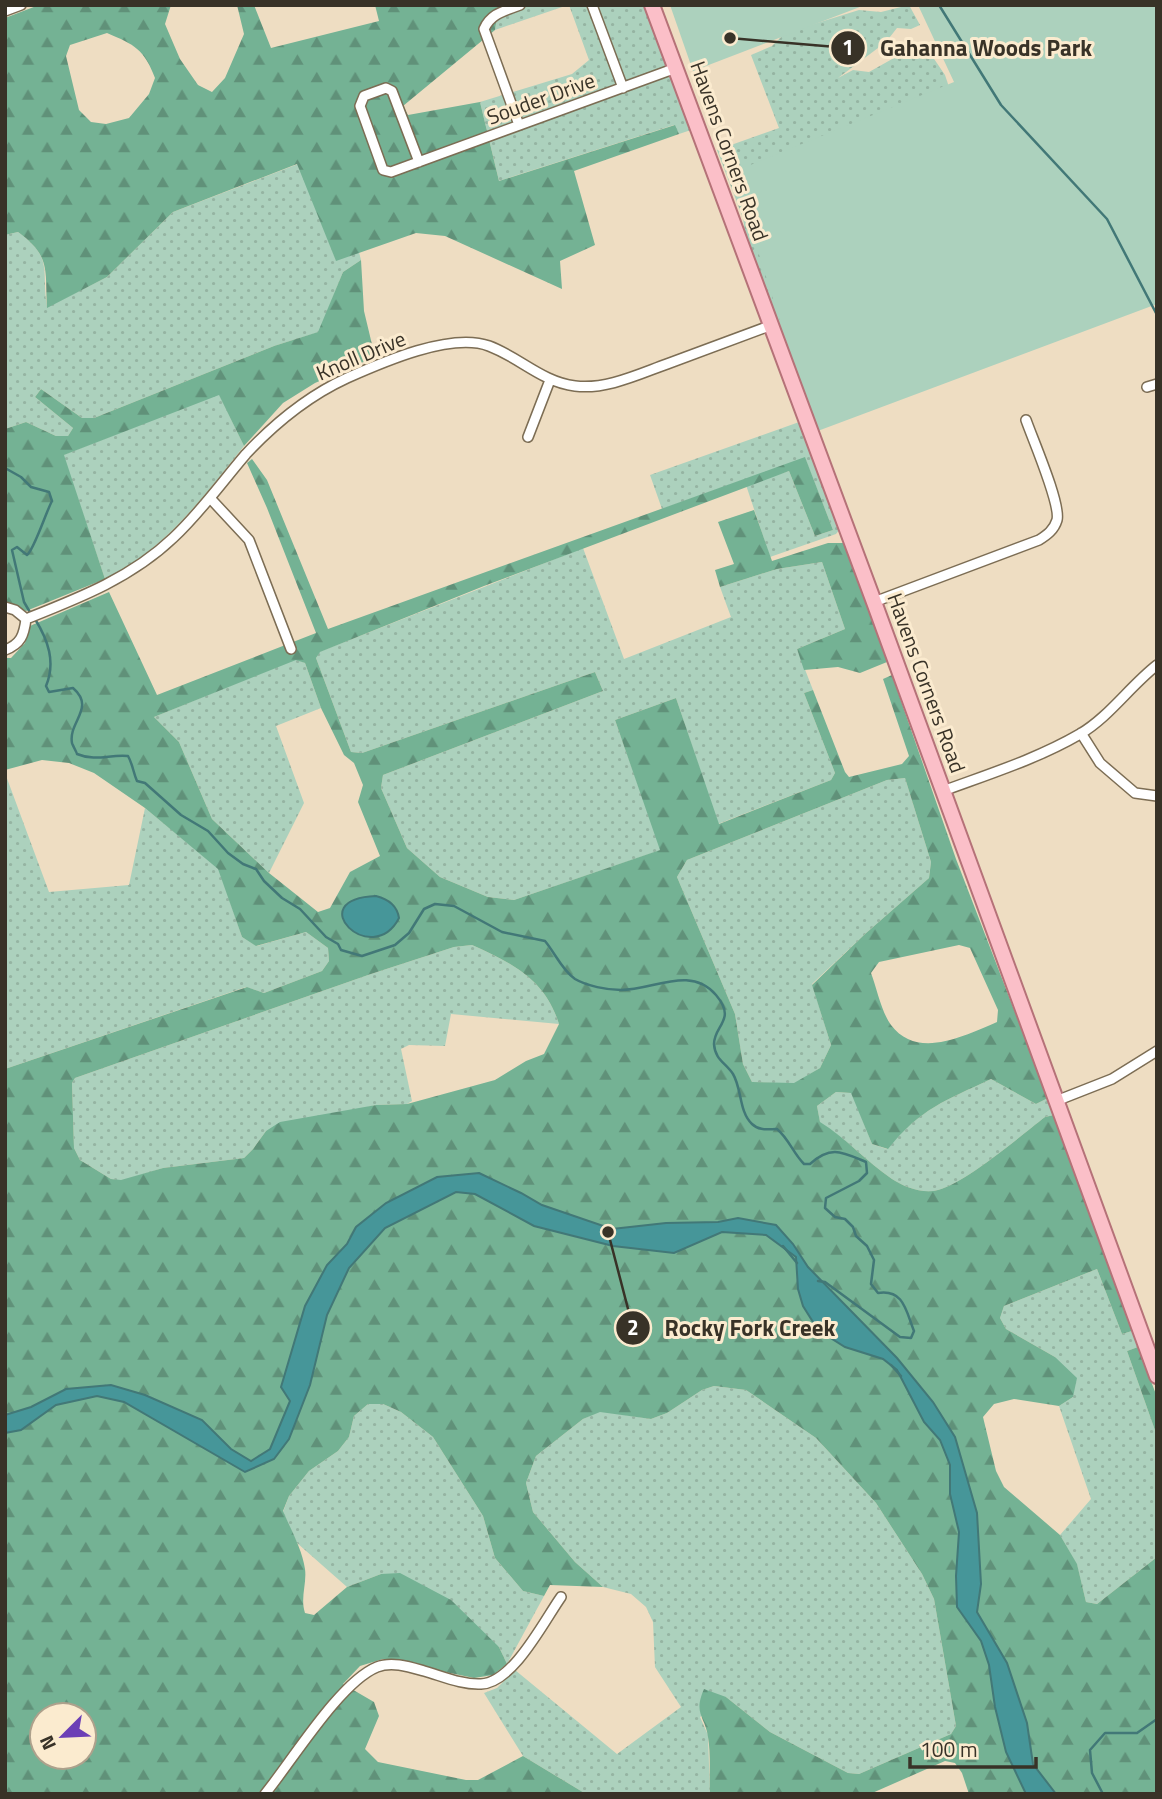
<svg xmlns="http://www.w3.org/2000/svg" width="1162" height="1799" font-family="'Titillium Web',sans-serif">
  <defs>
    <pattern id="grass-dots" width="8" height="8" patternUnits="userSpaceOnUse" patternTransform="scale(1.75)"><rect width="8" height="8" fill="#acd1bd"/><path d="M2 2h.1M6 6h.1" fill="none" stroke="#95b4a2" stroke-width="1.8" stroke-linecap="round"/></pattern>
    <pattern id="forest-firs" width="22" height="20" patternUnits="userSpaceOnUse" patternTransform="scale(1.75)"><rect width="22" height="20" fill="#74b294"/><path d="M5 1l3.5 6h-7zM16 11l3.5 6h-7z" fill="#609179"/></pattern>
  </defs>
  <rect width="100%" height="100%" fill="#eeddc2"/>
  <path fill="url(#grass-dots)" d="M499,5H568L495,30Z
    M569,5H644L691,130L679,134L674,125L499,181L480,102L572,74L589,60Z
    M909,5L920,25L911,29L897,28L886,42L838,78L853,70L869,72L910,49L926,47L945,75L951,93L817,435L748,253L743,218L717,150L779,128L751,55L772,46L785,33L859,10L881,12Z
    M298,164L336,260L359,252L361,260L343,272L319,332L274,346L94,418H82L41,389L35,397L73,428L68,436H56L26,422L5,429V235L18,232C54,258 41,270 47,307L107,277L173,212Z
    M219,394L244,446C203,497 165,550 105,579L63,455Z
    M802,421L840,529L836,534L770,557L746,485L789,471L815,536L833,530L805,458L662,509L650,475Z
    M583,548L624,659L731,617L720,587L777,569L822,562L845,629L797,649L813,690L804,693L835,773L831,780L718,824L676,698L615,720L661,850L514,900L488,897L440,877L407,848L381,788L383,775L603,691L595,672L362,753L351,752L316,658L319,652Z
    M296,659L305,663L321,708L276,726L304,803L269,873L212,819L179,742L154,717Z
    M5,773L49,892L129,885L145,808L219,869L242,937L257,946L306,932L328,948L329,961L322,971L264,993L246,987L5,1069Z
    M905,778L931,862L929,878L865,934L812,984L831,1045L820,1068L794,1084L752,1082L743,1064L735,1014L677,877L687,860L887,780Z
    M472,945C512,963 545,979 559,1024L451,1014L445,1046L409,1045L401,1049L412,1101L407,1104L376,1105L266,1131L253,1149L244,1158L163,1168L121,1181L111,1179L80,1160L74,1148L72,1083L75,1078L371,974L454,947Z
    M991,1079L1036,1104L1048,1098L1054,1115L1045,1117C1019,1137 967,1182 938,1190C923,1194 904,1187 892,1179C867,1162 846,1138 820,1123L817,1106L836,1092L852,1093L872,1144L887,1149C921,1108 945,1101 991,1079Z
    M1097,1269L1122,1334L1132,1331L1138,1347L1127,1351L1157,1436V1557L1097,1604L1086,1602L1077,1565L1060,1535L1091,1499L1059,1406L1073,1397L1055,1357L1006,1329L1000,1318L1004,1306Z
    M714,1386L746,1390L816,1438L876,1503L922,1574L934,1599L956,1726L951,1734L859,1774L848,1773L770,1732L726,1697L700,1717L708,1735L710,1794H586L523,1756L484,1693L497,1688L515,1670L617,1754L681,1707L655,1667L653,1622L646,1607L631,1594L603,1587L575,1562L533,1512L526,1483L536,1456L583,1419L600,1411L651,1419L667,1413L702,1390Z
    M368,1404H383L401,1412L433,1437L483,1516L495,1558L523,1591L544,1596L507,1664L499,1647L381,1574L347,1587L297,1543L283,1512L289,1496L309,1471L338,1451L349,1437L354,1416Z"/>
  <path fill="url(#forest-firs)" fill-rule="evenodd" d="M39,5H171L165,24L180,59L198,85L212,92L225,78L244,34L237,5H254L271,48L379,21L375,5H499L495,30L403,106L408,115L480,102L499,181L675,125L679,134L574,171L595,245L560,261L562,289L445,236L416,233L336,261L297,164L173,212L107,277L47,308C45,270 51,256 18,232L5,235V18ZM107,33C135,45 144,49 155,78L149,94L129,118L106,124L91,122L79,110L66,56L70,45Z
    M361,260L364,311L375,357L315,383L283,403L244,446L219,395L64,455L105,579L26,611L5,602V429L26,422L56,436H68L73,428L35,397L41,389L82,418H94L274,346L318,332L343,272Z
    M805,457L833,530L815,536L789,471L484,586L320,652L316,658L351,752L362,753L595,672L603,691L383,775L381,788L407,848L440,877L488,897L514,900L660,850L615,720L676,698L719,824L831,780L835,773L804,693L813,690L845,772L849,777L902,764L909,756L883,679L892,675L956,859L1048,1098L1036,1104L991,1079C945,1101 921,1108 888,1149L872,1144L851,1093L836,1092L817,1106L820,1122C846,1138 867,1162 892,1179C904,1187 923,1194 938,1190C967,1182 1019,1137 1045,1117L1054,1115L1132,1331L1122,1334L1097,1269L1004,1306L1000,1318L1006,1329L1055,1357L1077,1378L1073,1397L1059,1406L1014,1399L994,1404L983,1417L996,1471L1004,1487L1060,1535L1077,1564L1086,1602L1097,1604L1157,1557V1794H1056L1033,1764L1027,1723L1007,1663L977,1612L981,1584L955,1437L897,1358L808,1267L793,1244L738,1218L718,1222L666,1223L612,1229L542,1205L521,1193L507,1188L437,1177L386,1204L356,1227L347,1244L327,1265L281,1387L290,1401L270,1449L251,1461L231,1450L202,1420L145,1395L111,1385L5,1415V1069L247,987L264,993L322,971L329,961L328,948L306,932L256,946L242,937L218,869L145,808L94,773L69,763L42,760L5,770V658H11L25,643L30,626L109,592L157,695L316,633L267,508L247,463L252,459L267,480L328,629ZM296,660L305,663L321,708L344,755L354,763L363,785L358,802L380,856L350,872L330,908L318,912L269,873L212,819L179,742L154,717ZM905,778L931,862L929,878L865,934L812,985L831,1045L820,1068L794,1083L752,1082L743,1064L735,1014L677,877L687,860L887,780ZM472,945C512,963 545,979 559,1024L544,1054L526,1061L495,1080L407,1104L376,1105L280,1122L266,1131L253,1149L244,1158L163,1168L121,1180L111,1179L80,1160L74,1148L72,1083L75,1078L371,974L454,947ZM959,945L970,948L998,1010L997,1022C964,1036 917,1060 891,1025C881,1011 877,989 871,973L879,962Z
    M754,510L772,561L828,543H845L887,662L860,673L838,667L804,670L797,649L845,629L822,562L777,569L720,587L715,570L734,564L718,522Z
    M456,1192L475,1194L576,1237L613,1246L674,1253L722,1232L766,1235L796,1257L798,1289L845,1347L883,1359L897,1370L924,1422L940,1440L950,1465V1494L959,1532L956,1576L957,1607L981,1641L989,1665L995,1707L1006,1752L1026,1794H969L962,1773L955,1763L945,1761L870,1794H710C709,1775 711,1755 708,1737C705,1716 693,1714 704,1689L726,1697L770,1732L848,1773L859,1774L951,1734L956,1726L934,1599L922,1574L876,1503L816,1438L746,1390L714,1386L702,1390L667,1413L651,1419L600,1412L583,1419L536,1456L526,1483L533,1512L575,1562L603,1587L550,1585L544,1596L523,1591L495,1558L483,1516L433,1437L401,1412L383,1404H368L354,1416L349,1437L338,1451L309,1471L289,1496L283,1511C291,1530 302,1549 305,1569C307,1584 300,1598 305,1613L314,1615L347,1587L381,1574L400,1573L451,1600L499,1647L507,1664L493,1675L474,1678L383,1659L360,1666L343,1684L374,1702L379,1716L365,1749L378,1762L466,1780H478L523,1756L586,1794H5V1433L21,1430L56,1405L97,1396L124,1402L245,1471L274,1459L289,1439L310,1385L327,1315L349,1268L385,1228ZM42,1715H84V1757H42Z
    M1138,1347L1157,1397V1436L1127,1351Z"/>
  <path fill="#acd1bd" d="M670,5H865L693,71Z
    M918,5H1157V304L815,432L733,172L954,82Z"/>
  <path fill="#469699" stroke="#427877" stroke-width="2" d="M376,896C388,899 397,905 399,918C372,970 300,899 376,896Z
    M479,1173L521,1193L542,1205L612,1229L666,1223L718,1222L738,1218L776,1225L793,1244L808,1267L897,1358L933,1402L955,1437L977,1513L981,1584L977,1612L1007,1663L1027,1723L1033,1764L1056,1794H1026L1006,1752L995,1707L989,1665L981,1641L957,1607L956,1576L959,1532L950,1494V1465L940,1440L924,1422L897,1370L883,1359L845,1347L818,1330L803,1306L798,1289L796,1257L766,1235L722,1232L674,1253L613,1246L534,1226L475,1194L456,1192L385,1228L349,1268L327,1315L310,1385L289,1439L274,1459L245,1472L124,1402L97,1396L56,1405L21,1430L5,1433V1415L31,1407L66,1389L111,1385L145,1395L202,1420L231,1449L251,1461L270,1449L290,1401L281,1387L305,1306L327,1265L347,1244L356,1227L386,1203L437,1177Z"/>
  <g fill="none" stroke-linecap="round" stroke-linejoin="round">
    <path stroke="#427877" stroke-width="2.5" d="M939,5L1001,105L1107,219L1157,315
      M5,468L21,477L31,487L49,492L52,501C46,512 34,550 27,555L17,547L12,550L24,602L31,614
      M35,619C48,640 56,662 46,686L49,692L73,688C96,708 68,722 72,743C72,744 77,753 77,754C96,762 110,754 128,756C133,765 133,772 137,781L145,783L181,815L208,831L228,853L243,864L256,869L264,881L282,898L300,909L326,937L338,944L341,950L362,956L395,945L409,933L424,909L435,904L454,906L502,932L545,941C555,953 562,970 575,979C587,986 607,990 621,990C654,990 690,965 716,995C737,1020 714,1025 714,1044C715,1060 726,1063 733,1074C742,1089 739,1112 752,1124C759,1131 768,1129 777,1129C789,1139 793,1153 804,1164H810C831,1145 842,1152 866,1162L867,1173L859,1181L826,1198L825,1208L835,1217L845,1219L853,1227L856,1236L867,1246L874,1260L871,1284L878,1293C904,1289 906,1311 914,1331L911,1338L900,1337L825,1282L818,1281
      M783,1246L797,1263
      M891,1365L901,1376
      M1103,1794L1092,1773L1090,1750L1105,1733H1137L1157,1719"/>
    <defs>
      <path id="street" d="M592,5L623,88
        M5,11L21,5
        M519,125L484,29C491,13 505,11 520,5
        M419,162L392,91L386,88L364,96L360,106L383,170L391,172L676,68
        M1147,387L1157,384
        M528,437L550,380
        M210,498L249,540L291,649
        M874,602L1039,540C1047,535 1054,530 1057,520C1061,504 1033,440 1026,420
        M5,607L15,610L26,619
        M26,619C79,598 131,578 173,538C200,513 222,482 246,454C275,423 308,396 347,378C383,362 451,332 489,346C519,357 542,382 575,386C606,390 639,374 667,364C702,351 737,338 772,325
        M5,650C21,644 24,635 26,619
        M1081,733L1100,763L1135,793L1157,796
        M943,791C989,774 1037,759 1080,734C1109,717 1130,686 1157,665
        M1056,1101L1112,1079L1157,1051
        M265,1794C292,1761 340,1682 377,1667C392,1661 410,1667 424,1671C442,1676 462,1685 481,1684C513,1683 544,1621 561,1597"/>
      <path id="primary" d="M652,5L874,602L1157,1376"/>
    </defs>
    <use href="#street" stroke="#7c6d54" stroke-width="12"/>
    <use href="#primary" stroke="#b57278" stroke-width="18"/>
    <use href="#street" stroke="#fff" stroke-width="9"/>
    <use href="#primary" stroke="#fbbfc8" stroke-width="14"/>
  </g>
  <g text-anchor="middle" stroke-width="6" stroke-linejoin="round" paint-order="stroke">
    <g font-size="21" fill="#383227" stroke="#fbebcf">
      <text transform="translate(541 99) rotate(-20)" y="7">Souder Drive</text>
      <text transform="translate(729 151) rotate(70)" y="7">Havens Corners Road</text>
      <text transform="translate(361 356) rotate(-23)" y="7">Knoll Drive</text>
      <text transform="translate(926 683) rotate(70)" y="7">Havens Corners Road</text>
    </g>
  </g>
  <path fill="none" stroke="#383227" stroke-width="2.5" d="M730 38L848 48M608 1232L633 1328"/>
  <g fill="#383227" stroke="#fbebcf" stroke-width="2.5">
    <circle cx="730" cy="38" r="7"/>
    <circle cx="608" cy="1232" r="7"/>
    <circle cx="848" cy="48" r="18"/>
    <circle cx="633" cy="1328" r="18"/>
  </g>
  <g font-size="21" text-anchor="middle" font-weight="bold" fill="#fff">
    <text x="848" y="55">1</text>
    <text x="633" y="1335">2</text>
  </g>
  <g font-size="23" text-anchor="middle" font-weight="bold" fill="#383227" stroke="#fbebcf" stroke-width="6" stroke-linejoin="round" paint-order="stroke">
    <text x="986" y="56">Gahanna Woods Park</text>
    <text x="750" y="1336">Rocky Fork Creek</text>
  </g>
  <rect width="1162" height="1799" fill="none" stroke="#383227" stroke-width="14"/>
  <g transform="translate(63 1736) rotate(246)"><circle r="33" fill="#fbebcf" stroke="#ada18c" stroke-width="2"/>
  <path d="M0-5L12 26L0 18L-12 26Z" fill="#6c3fb6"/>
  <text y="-10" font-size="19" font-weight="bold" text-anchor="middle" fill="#383227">N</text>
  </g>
  <path d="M910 1757v10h126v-10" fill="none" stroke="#383227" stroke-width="3.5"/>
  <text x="920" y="1757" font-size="21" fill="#383227" stroke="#fbebcf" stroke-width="5" paint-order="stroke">100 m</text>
</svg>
